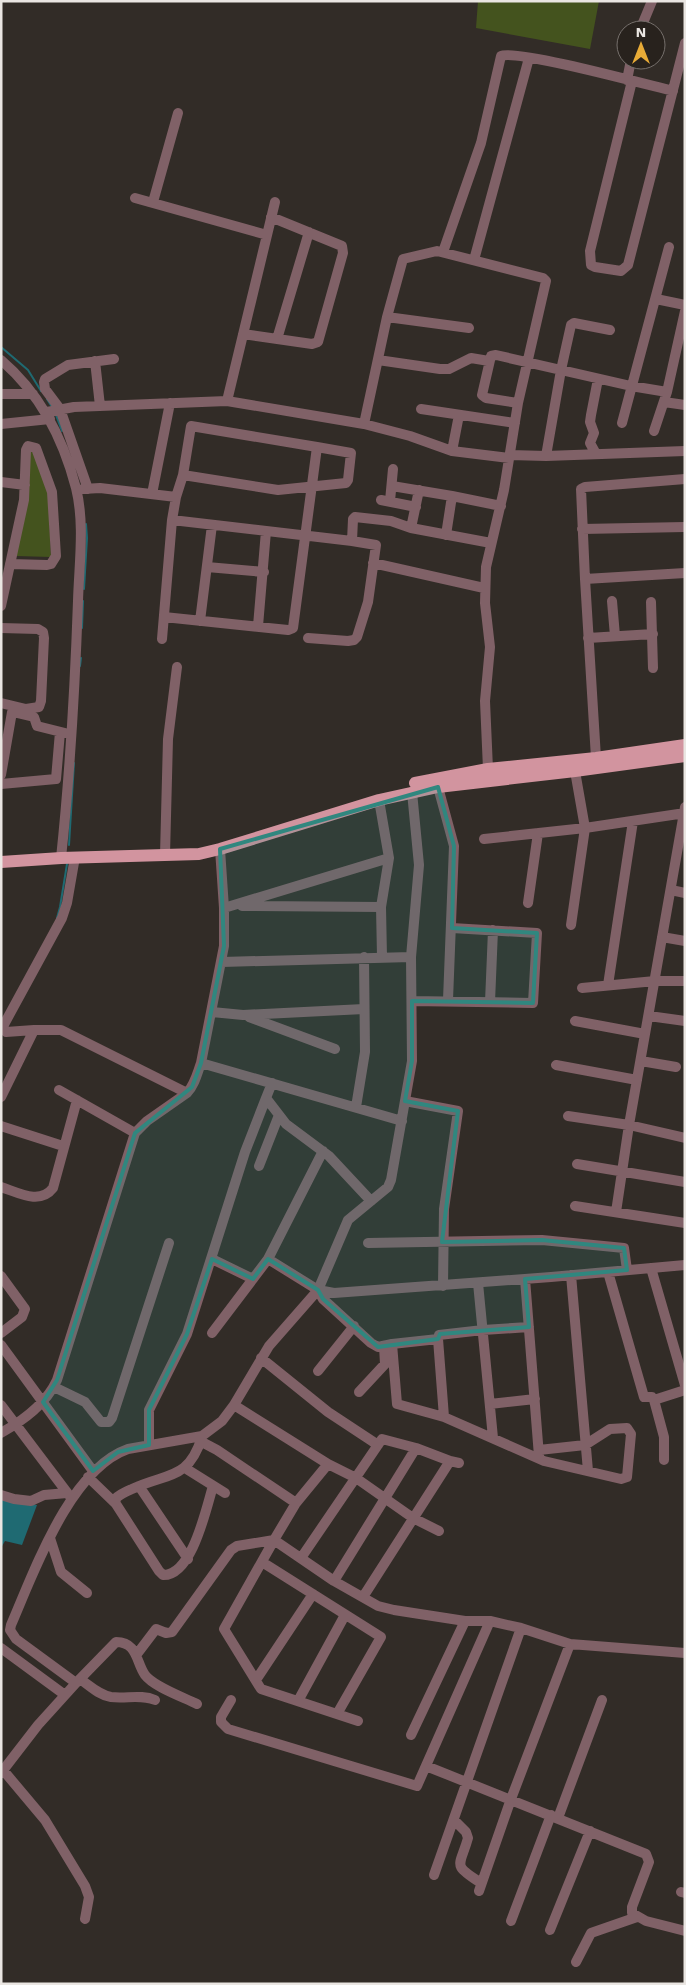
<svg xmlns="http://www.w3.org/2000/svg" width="686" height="1985" font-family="'Work Sans',sans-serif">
  <rect width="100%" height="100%" fill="#322c27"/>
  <path fill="#44531e" d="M478,1H599L590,49L476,28Z
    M28,450L35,451L48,490L51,557L16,556Z"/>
  <path fill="#1f6a72" d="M1,1498L37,1505L22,1545L5,1541L1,1548Z"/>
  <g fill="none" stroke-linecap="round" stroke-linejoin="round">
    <path stroke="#1f6a72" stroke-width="2" d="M1,347L28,370L41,391
      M47,399L52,407
      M56,415L62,431
      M84,589L87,538L86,524
      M82,628L83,601
      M80,666L81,658
      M69,845L74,763
      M57,918L60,907L67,864"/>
    <path stroke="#806167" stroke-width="10" d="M640,30L652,1
      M627,80L631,60
      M632,81L590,251L591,265L595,267L621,271L628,265L685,43
      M135,198L267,235
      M153,202L178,113
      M443,252L481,143L501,56C516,49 648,85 673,91
      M474,260L529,58
      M656,299L685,305
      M387,317L469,328
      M243,334L312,344L318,342L343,253L342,246L271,217
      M277,339L309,232
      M1,360C41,394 63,438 76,488C85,524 79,565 78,601C75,687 70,773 61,858
      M378,360L440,369H449L471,358L489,361
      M95,361L100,406
      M1,394H33
      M227,401L275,202
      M664,402L685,405
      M518,403L486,398L482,395L491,356L496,355L631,386L667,392
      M421,409L515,423
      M47,412L74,407L227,401L364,424L410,436L452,451L509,458
      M622,423L669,247
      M1,424L50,419
      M364,424L387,317L403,259L437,251L543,278L546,281L518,403L504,490L486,567L485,603L490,647L485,701L488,769
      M654,431L667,392L685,311
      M452,451L459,415
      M596,454L590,443L594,433L590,422L591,415L598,379
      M510,455L546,456L685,451
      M546,456L561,370L571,325L574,323L610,330
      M183,475L278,490L346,483L348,480L351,453L317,447
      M1,482L25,485
      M392,486L452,496L501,506
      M83,489L100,488L176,497
      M88,489L60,409L45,389L44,382L45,379L68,365L114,359
      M152,494L170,403
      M381,500L416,507
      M390,501L393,469
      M172,520L352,541L376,545L368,602L357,637L354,640L348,641L308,638
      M411,528L419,490
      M582,529L685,527
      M446,535L452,496
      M352,541L353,519L355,517L391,521L411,528L491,543
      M373,563L484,588
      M207,567L264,572
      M585,579L581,489L585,487L685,479
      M612,601L615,636
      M651,602L653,668
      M1,606L24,500L26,450L28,446L36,448L52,492L56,556L51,564L47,565L10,564
      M200,621L212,525
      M258,626L266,531
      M1,628L38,629L43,632L44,638L41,701L39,707L26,709L1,703
      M588,638L653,634
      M162,639L172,520L176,497L183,475L191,426L317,447L293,628L288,630L164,617
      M17,713L34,717L37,726L65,733
      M596,758L585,579L685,573
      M1,775L12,712
      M1,784L56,779L60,732
      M438,787L454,846L448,1000
      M379,800L389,858L381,907L382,957
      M484,839L585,828L685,813
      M165,855L168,739L177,667
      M671,890L685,893
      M528,903L538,833
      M242,906L381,907
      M224,908L389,858
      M571,925L585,828L575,771
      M662,937L685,941
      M222,962L411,957
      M608,985L633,821
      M582,988L655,981H685
      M412,1001L533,1003L537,933L452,928
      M490,1002L493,930
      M212,1012L243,1015L364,1009
      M649,1016L685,1021
      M249,1017L335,1049
      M575,1021L645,1034
      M1,1030L62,918L67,903L75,857
      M6,1032L34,1030
      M641,1061L676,1067
      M201,1063L402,1121
      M556,1065L637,1080
      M272,1083L266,1098L286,1124L329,1156L371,1201
      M59,1090L135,1133
      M1,1097L34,1030H61L187,1093
      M405,1101L458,1111L444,1209L443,1286
      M356,1107L365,1052L364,957
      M568,1116L629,1125L685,1138
      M1,1126L63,1146
      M577,1164L685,1182
      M259,1166L279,1115
      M1,1187C19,1193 40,1205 53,1188L77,1100
      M575,1206L685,1223
      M616,1212L629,1125L685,807
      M368,1243L542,1240L624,1248L627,1270
      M212,1259L253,1279
      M268,1259L318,1290L334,1293L551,1277L685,1265
      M651,1268L685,1385
      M608,1272L644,1397H652L654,1400L664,1437V1460
      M571,1275L588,1471
      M1,1276L25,1309L22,1317L1,1333
      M525,1279L539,1456
      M478,1283L493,1438
      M318,1290L323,1299L371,1343L378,1347L392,1344L397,1404L444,1417
      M529,1327L483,1330L439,1335L438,1339L444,1417L544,1461L621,1479L627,1477L631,1434L627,1428L610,1429L585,1445L539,1450
      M212,1333L268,1259L323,1151
      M392,1344L438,1339
      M1,1345L93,1471
      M261,1358L328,1412L378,1445
      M318,1371L354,1326
      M54,1387L85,1402L101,1422H109L112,1418L169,1243
      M359,1392L385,1364L384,1346
      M654,1400L685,1390
      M490,1404L535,1399
      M1,1405L72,1499
      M234,1405L328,1464L356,1478L413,1518L439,1531
      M1,1433C24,1420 46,1404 57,1380L135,1133L147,1121L187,1093C195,1084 197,1074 201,1063L224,946V908L220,849
      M202,1437C188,1481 168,1472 132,1489C125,1492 120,1494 115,1499L116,1504L159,1571L163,1575C192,1576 206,1509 213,1486
      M200,1441L217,1450L296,1503L274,1540L334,1581L378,1606L394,1610L465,1621H490L521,1628L570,1644L685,1653
      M149,1445V1410L187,1334L245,1152L266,1098
      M185,1468L225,1493
      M88,1477L116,1504
      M139,1486L188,1559
      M1,1495L14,1499L31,1501L44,1495L67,1493
      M296,1503L328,1464
      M50,1538L61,1572L87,1593
      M274,1540L224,1629L261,1689L358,1721
      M301,1558L382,1439L416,1448
      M262,1562L381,1637L337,1714
      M334,1581L416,1448L450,1461L459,1463
      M363,1597L450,1461
      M1,1648L65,1695
      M137,1654L156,1629L166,1633L172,1632L231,1550L237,1546L274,1540
      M80,1679C90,1686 99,1695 111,1697C126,1699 141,1694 155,1700
      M256,1680L313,1594
      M76,1683L16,1639L10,1630L11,1625C34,1572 70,1469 128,1449L202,1436L222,1421L234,1405L269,1346L318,1290L348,1220L388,1187L391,1180L412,1061L411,957L419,865L412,792
      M231,1700L221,1717V1722L228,1729L417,1786L490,1621
      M298,1701L345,1615
      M411,1735L465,1621
      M426,1766L646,1854L649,1862L632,1907V1913L646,1921L685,1931
      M3,1770L45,1820L85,1886L89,1897L85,1919
      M1,1773L38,1725L76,1683L116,1642C138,1642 136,1663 145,1675C154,1687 183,1697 197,1704
      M558,1818L602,1700
      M454,1820L466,1832L468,1838C460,1867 451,1864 481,1883
      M434,1875L521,1628
      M479,1891L511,1799L570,1644
      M681,1892L685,1893
      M511,1921L551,1815
      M550,1930L590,1831
      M576,1962L591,1933L637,1917"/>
    <path stroke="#d2949f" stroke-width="12" d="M415,783L488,769L596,758L685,745
      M1,862L61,858L199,854L220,849L379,800L438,787L575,771L685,756"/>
  </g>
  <path fill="#30877f" fill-opacity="0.2" stroke="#30877f" stroke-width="4" stroke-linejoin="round" d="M438,787L454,846L452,928L537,933L533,1003L412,1001V1061L405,1101L458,1111L442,1242L542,1240L624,1248L627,1270L525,1279L529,1327L440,1334L438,1339L378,1347L323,1299L318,1290L268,1259L253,1279L212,1259L187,1334L149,1410V1445L118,1452L93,1471L43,1402L57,1380L135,1133L192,1087L201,1063L224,946L220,849Z"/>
  <rect width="686" height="1985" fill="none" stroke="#eae6e2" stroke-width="5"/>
  <g transform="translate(641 45)"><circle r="24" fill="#28221d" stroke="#76706c"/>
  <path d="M0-4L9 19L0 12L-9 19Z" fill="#e8ab37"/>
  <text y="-8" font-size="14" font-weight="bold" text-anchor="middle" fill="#eae6e2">N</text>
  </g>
</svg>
